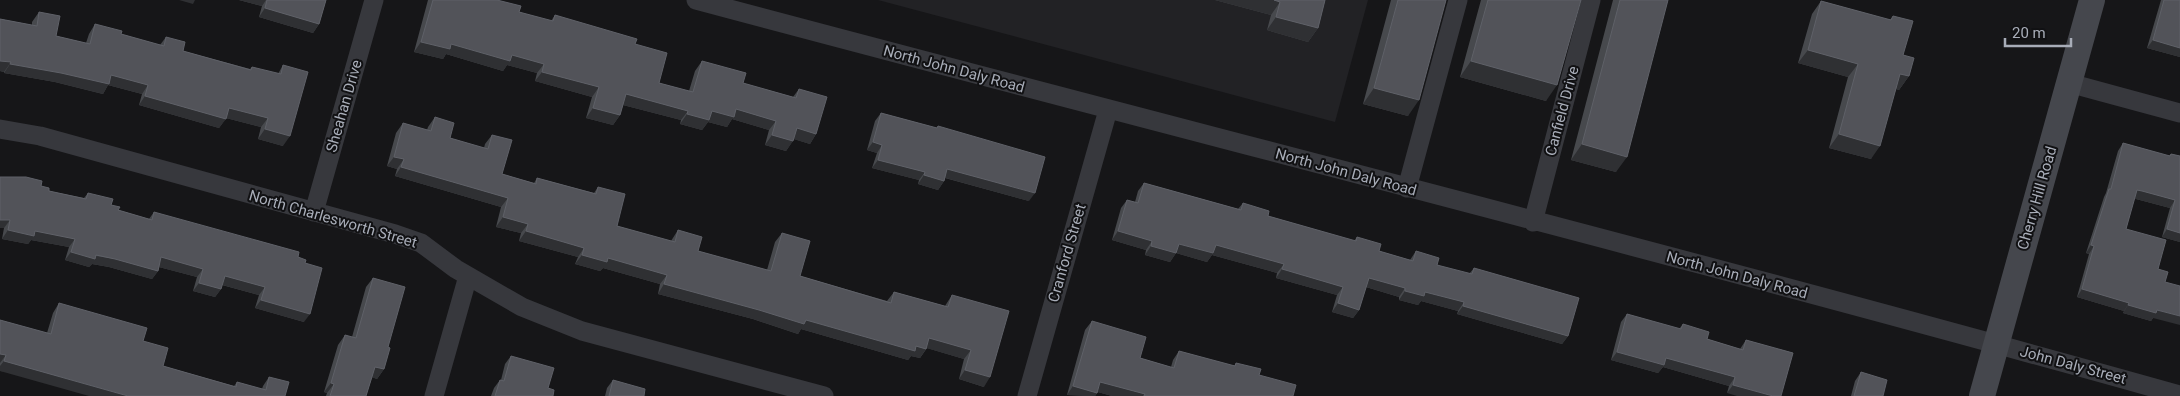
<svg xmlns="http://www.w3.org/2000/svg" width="2180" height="396" font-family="Roboto,sans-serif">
  <rect width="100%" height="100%" fill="#161618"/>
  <path fill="#222225" d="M878,0H1368L1335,122Z"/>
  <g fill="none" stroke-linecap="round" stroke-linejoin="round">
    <path stroke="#37383d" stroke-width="19" d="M696,0C1190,132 1687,257 2180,395
      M2069,83L2180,113
      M0,129L40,136L395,234L421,243L456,269L522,307L582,331L824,396
      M1407,188L1458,0
      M314,212L374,0
      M1533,222L1591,0
      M434,396L468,276
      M1027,396L1108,110"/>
    <path stroke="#45474d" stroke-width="26" d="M1982,396L2092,0"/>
  </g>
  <path fill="#47494d" d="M239,0H326L319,24L313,33L259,17L262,6Z
    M428,0H497L519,12L551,21L555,15L635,44L659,83L689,91L695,71L702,61L743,83L793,97L799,89L816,134L810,144L794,139L786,151L765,145L769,130L732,119L727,127L708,122L702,130L680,124L681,120L623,105L620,115L613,125L586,118L592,97L535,81L537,73L507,65L503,71L446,54L443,59L414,52Z
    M1215,0H1325L1318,28L1308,42L1267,30L1271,15Z
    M1391,0H1446L1408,116L1363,104Z
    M1481,0H1581L1546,101L1460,77Z
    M1613,0H1668L1616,172L1571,160Z
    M2161,0H2180V57L2147,48Z
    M1821,1L1890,20L1893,16L1909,76L1899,90L1896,89L1871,159L1829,148L1848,77L1798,63L1812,14Z
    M39,12L56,36L86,43L89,34L95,24L121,34L160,45L166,37L183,51L250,69L252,67L278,74L283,65V146L258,139L261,127L226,118L219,128L139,105L142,94L108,85L103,94L55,82L4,73V72L0,71V19L32,25V22Z
    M881,113L937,128L938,126L1029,201L945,178L944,181L938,190L918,184L919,180L872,168L877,153L867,150L875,121Z
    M435,117L450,138L484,148L485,144L492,135L502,174L534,183L537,178L594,193L598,187L617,226L671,241L678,230L698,251L767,270L775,242L782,233L800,276L887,301L894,292L945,306L952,295L984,387L959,379L964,359L927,348L920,358L911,356L908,360L801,329L798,334L753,319L658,294L660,284L603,268L600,271L575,264L578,257L519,241L521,233L496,227L501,207L395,176L397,169L387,166L396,133L403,123L427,130L428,127Z
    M2123,143L2169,156L2171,154L2180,156V242L2162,237L2170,208L2136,199L2134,198L2126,229L2158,269L2153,318L2151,321L2123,313L2124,311L2077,297L2089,254L2086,253L2104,197L2106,193L2118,151Z
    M1144,183L1238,209L1243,203L1268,216L1354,241L1357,237L1379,251L1410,260L1416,251L1437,265L1469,274L1474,268L1568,336L1562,344L1457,314L1458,311L1421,301L1418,305L1399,300V297L1366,287L1359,310L1353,318L1332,312L1337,295L1276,278L1277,273L1212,255L1207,262L1176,253L1170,262L1145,255L1146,250L1112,240L1121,208L1127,200L1135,202L1138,191Z
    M41,186L49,191L84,198L88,193L111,205L118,210L149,219L154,212L298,257L305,263L304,322L255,308L259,295L222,285L221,289L215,297L193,291L197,277L159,267L158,271L152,279L109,267L92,264L89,267L65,260L69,247L31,240L28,244L2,239L4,228H0Z
    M373,278L388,347L384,369L377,379L372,377L366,396H326L327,393L324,392L338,345L345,335L352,337L366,287Z
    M59,303L143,341L163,366L234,386L237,382L262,389L263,386L269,377L285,396L0,371V320L47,333L53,313Z
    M1627,314L1679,329L1683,324L1707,339L1740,349L1746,340L1793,353L1727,393L1729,386L1663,367L1658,373L1611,360L1621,322Z
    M1092,321L1140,358L1171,367L1173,360L1179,351L1234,366L1236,363L1259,375L1293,396H1112L1098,392L1095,396L1067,395L1085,330Z
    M511,356L548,388L553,396H491L494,388L500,380H501L505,364Z
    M1861,372L1883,396H1851L1855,381Z
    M613,380L644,396H605L607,388Z"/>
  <path fill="#2f3033" d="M179,0H195L193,4Z
    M239,0H266L262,6Z
    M1215,0H1274L1280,2L1271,15Z
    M265,8L319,24L313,33L259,17Z
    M1276,17L1318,28L1308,42L1267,30Z
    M2153,40L2180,48V57L2147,48Z
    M421,42L451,44L512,55L544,64L537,73L507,65L503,71L446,54L443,59L414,52Z
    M1808,50L1858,64L1848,77L1798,63Z
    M0,61L11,62L4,72L0,71Z
    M1471,61L1557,85L1546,101L1460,77Z
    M10,64L111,75L148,85L142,94L108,85L103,94L55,82L4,73Z
    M542,72L599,87L592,97L535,81Z
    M1900,74L1909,76L1899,90L1891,87Z
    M1374,88L1419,100L1408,116L1363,104Z
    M626,94L688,111L681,120L619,104Z
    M145,96L226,119L219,128L139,105Z
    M229,108L268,118L261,127L222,117Z
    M593,108L620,115L613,125L586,118Z
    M736,109L776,121L769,130L732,119L727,127L708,122L702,130L680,124L687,114Z
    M797,128L816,134L810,144L790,138Z
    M265,129L290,136L283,146L258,139Z
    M1839,134L1880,146L1871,159L1829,148Z
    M772,135L793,141L786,151L765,145Z
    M873,142L882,145L877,153L867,150Z
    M1582,144L1627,157L1616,172L1571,160Z
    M394,157L404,159L397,169L387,166Z
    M878,160L925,172L919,180L872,168Z
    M401,167L508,198L501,207L395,176Z
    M947,169L1035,193L1029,201L942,177Z
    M924,175L944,181L938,190L918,184Z
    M2137,190L2142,191L2175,200L2170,208L2136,199L2131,198Z
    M503,217L528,224L521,233L496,227Z
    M0,220H10L4,228H0Z
    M2167,229L2180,233V242L2162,237Z
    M8,230L35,231L75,239L69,247L31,240L28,244L2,239Z
    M526,231L584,248L578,257L519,241Z
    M1118,231L1152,241L1146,250L1112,240Z
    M1179,244L1216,245L1284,264L1277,273L1212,255L1207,262L1176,253L1170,262L1145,255L1151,246Z
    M2091,245L2094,246L2089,254L2086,253Z
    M71,252L115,259L158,271L152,279L109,267L92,264L89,267L65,260Z
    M582,255L608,258L667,275L660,284L603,268L600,271L575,264Z
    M161,257L203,269L197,277L155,266Z
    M1282,269L1343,287L1337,295L1276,278Z
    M225,276L265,287L259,295L219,284Z
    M1369,278L1405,288L1399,297L1363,286Z
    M199,283L221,289L215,297L193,291Z
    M664,284L806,320L926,349L920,358L911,356L908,360L801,329L798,334L753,319L658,294Z
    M2082,289L2129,303L2124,311L2077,297Z
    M1405,291L1425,292L1464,302L1458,311L1421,301L1418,305L1399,300Z
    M261,300L310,314L304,322L255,308Z
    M1338,303L1359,310L1353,318L1332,312Z
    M2128,305L2157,310L2180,316V325L2153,318L2151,321L2123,313Z
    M1463,306L1568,336L1562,344L1457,314Z
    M929,338L971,350L964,359L923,347Z
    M1617,352L1666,358L1735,377L1729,386L1663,367L1658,373L1611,360Z
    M0,354L6,355L0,363Z
    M4,361L128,396H89L0,371V366Z
    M375,367L384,369L377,379L368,376Z
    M965,370L990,377L984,387L959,379Z
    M1100,382L1145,394L1143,396H1112L1094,391Z
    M331,383L334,384L327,393L324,392Z
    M1733,385L1773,396H1737L1727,393Z
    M1073,386L1097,393L1095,396L1067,395Z"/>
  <path fill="#525359" stroke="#5f6168" d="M267,0H326L319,24L265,8Z
    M433,0H497L521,6L519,12L553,21L555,15L637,39L635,44L667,53L659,83L693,92L702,61L746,73L743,83L796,98L799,89L827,97L816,134L797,128L793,141L772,135L776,121L736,109L734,117L712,111L709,120L687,114L688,111L626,94L620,115L593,108L599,87L542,72L544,64L512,55L510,61L451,44L450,49L421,42Z
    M1274,0H1325L1318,28L1276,17L1280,2Z
    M1398,0H1446L1419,100L1374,88Z
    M1488,0H1581L1557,85L1471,61Z
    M1620,0H1668L1627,157L1582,144Z
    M2164,0H2180V48L2153,40Z
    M1821,1L1891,20L1893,16L1913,21L1903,55L1914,58L1909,76L1900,74L1880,146L1839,134L1858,64L1808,50Z
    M39,12L60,16L56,36L90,44L95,24L122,31L121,34L164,46L166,37L185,42L183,51L251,70L252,67L281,74L283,65L308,72L290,136L265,129L268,118L229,108L226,119L145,96L148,85L111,75L109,84L61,73L10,64L11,62L0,61V19L37,26Z
    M881,113L937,128L938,126L1045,157L1035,193L947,169L944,181L924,175L925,172L878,160L882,145L873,142Z
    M435,117L454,123L450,138L488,149L492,135L512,140L502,174L536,184L537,178L596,194L598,187L625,194L617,226L675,242L678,230L702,237L698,251L771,271L782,233L810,241L800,276L891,303L894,292L948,307L952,295L1009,311L990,377L965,370L971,350L929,338L926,349L916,346L915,351L806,320L804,324L759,310L664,284L667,275L608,258L607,262L582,255L584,248L526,231L528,224L503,217L508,198L401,167L404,159L394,157L403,123L431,131Z
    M2123,143L2170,156L2171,154L2180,156V233L2167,229L2175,200L2142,191L2137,190L2126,229L2166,240L2158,269L2168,272L2165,282L2180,286V316L2157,310L2156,313L2128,305L2129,303L2082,289L2094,246L2091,245L2109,189H2111Z
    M0,177H26L42,181L41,186L49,188V191L86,199L88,193L113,199L111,205L120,207L118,210L152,220L154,212L299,252L298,257L306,260L305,263L322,268L310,314L261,300L265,287L225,276L221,289L199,283L203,269L161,257L158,271L115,259L96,255L95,259L71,252L75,239L35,231L34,236L8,230L10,220H0Z
    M1144,183L1241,210L1243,203L1269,211L1268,216L1356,241L1357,237L1381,244L1379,251L1413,261L1416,251L1439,258L1437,265L1472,274L1474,268L1579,298L1568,336L1463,306L1464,302L1425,292L1424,296L1405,291V288L1369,278L1359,310L1338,303L1343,287L1282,269L1284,264L1216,245L1213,253L1179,244L1176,253L1151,246L1152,241L1118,231L1127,200L1138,203Z
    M373,278L405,287L388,347L390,348L384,369L375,367L366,396H330L334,384L331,383L345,335L356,338Z
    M59,303L147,328L143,341L168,348L163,366L236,387L237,382L266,390L269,377L289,382L285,396H128L4,361L6,355L0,354V320L51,334Z
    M1627,314L1681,329L1683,324L1709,332L1707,339L1743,350L1746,340L1793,353L1781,396H1773L1733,385L1735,377L1666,358L1664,365L1617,352Z
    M1092,321L1146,337L1140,358L1174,368L1179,351L1235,366L1236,363L1261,369L1259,375L1296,385L1293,396H1144L1145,394L1100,382L1097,393L1073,386Z
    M511,356L554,368L548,388L554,390L553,396H495L500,380L504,381Z
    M1861,372L1887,380L1883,396H1854Z
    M613,380L645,389L644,396H609Z"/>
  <g text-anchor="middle" stroke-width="4" stroke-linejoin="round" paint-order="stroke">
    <g font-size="15" fill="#a8adb8" stroke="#111113">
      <text transform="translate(954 69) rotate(15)" y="5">North John Daly Road</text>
      <text transform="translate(344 106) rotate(-74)" y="5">Sheahan Drive</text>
      <text transform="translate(1562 111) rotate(-75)" y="5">Canfield Drive</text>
      <text transform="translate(1346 172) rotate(15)" y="5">North John Daly Road</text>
      <text transform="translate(2037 198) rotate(-74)" y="5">Cherry Hill Road</text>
      <text transform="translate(333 219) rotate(16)" y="5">North Charlesworth Street</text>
      <text transform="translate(1067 253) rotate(-74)" y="5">Cranford Street</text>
      <text transform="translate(1737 275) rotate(15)" y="5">North John Daly Road</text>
      <text transform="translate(2073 365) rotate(15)" y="5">John Daly Street</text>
    </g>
  </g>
  <path d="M2005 38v8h66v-8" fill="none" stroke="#a8adb8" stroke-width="2.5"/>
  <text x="2012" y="38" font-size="15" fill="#a8adb8" stroke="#111113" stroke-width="4" paint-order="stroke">20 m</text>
</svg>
